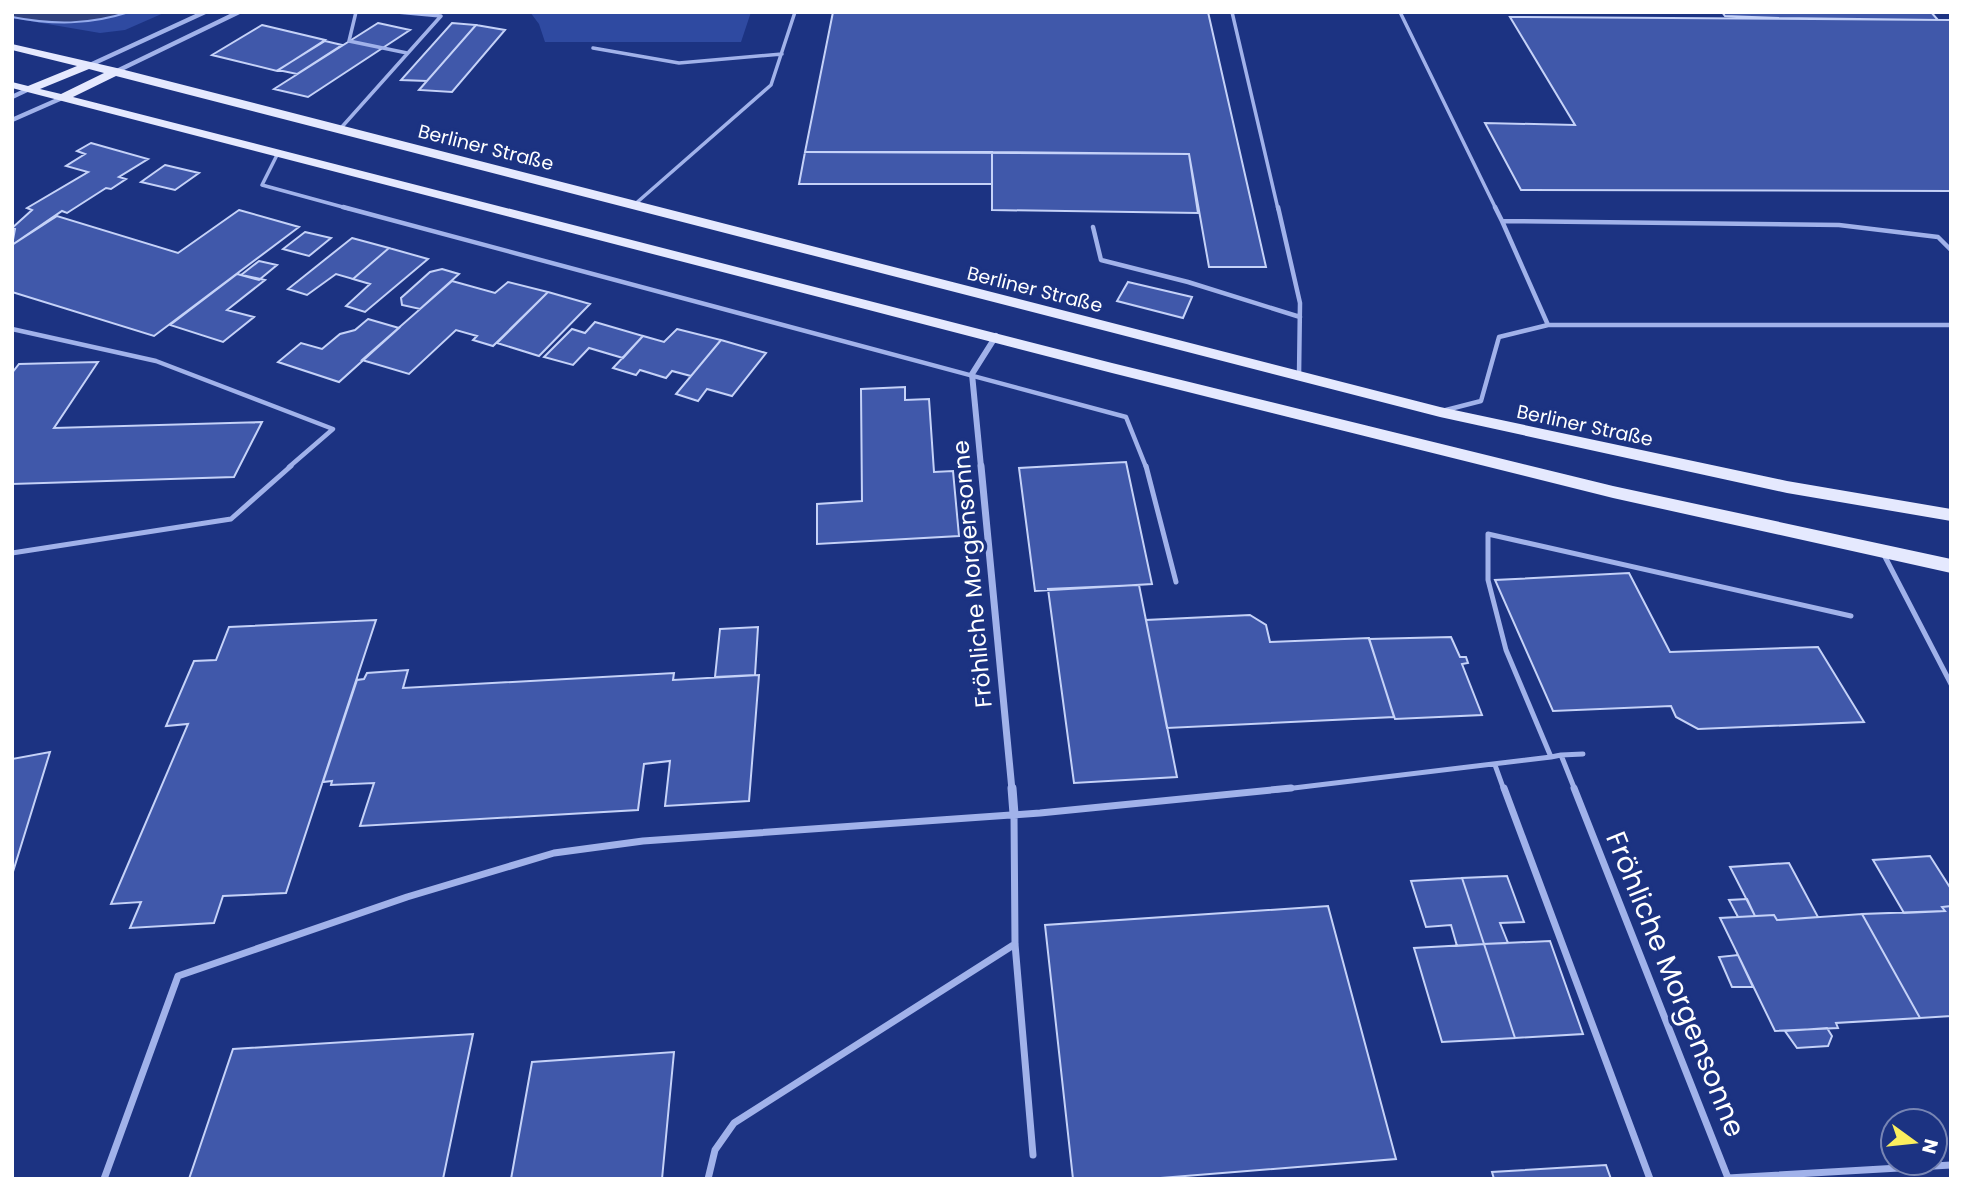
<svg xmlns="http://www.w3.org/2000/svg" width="1963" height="1191" font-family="Poppins,sans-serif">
  <rect width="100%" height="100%" fill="#1c3382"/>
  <path fill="#2f4aa1" d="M12,12H166L125,30L100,33L12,18Z
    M530,12H751L741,42H545L539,24Z"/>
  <path fill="#31427e" stroke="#94aaec" stroke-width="2" d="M12,12H129C89,25 53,25 12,17Z"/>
  <path fill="#4058aa" stroke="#c5d2f8" stroke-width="2" d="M833,12H1208L1266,267H1209L1189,154L805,152Z
    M1722,12H1931L1938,20L1779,18L1725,16Z
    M1510,17L1951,20V191L1521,190L1485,123L1575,125Z
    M378,23L410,30L308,97L274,89Z
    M452,23L476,25L427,81L401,80Z
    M262,25L325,40L277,71L212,55Z
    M476,25L505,30L452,92L419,90Z
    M325,41L342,45L297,74L278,70Z
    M91,143L148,159L119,177L126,179L111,189L106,188L67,213L62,211L12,245L15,229L12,228L32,210L27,208L88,172L66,166L85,154L77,151Z
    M805,152H992V184H799Z
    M992,152L1189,154L1198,213L992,210Z
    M165,165L199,173L175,190L141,182Z
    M239,210L299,227L154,336L12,292V245L57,216L178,253Z
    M305,232L331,238L309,256L283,249Z
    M352,238L389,248L353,279L336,274L307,295L288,289Z
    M389,248L428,259L365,312L346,306L370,284L353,279Z
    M259,261L277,265L259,280L241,275Z
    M442,269L459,274L420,309L402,305L401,298L430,272Z
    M237,274L265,280L227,310L254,317L223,342L170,325Z
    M452,281L495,293L508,282L548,292L493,346L473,340L477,336L456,330L409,374L362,360Z
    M1128,282L1192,297L1183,318L1117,301Z
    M548,292L590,304L539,356L497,343Z
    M368,319L399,328L339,382L278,362L301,343L322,349L340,334L355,330Z
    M595,322L643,336L623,358L589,348L573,365L544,357L572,329L585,333Z
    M677,329L721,340L691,376L672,371L666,378L640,370L636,375L613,368L643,336L664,342Z
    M721,340L766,353L732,396L707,389L698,401L676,394Z
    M98,362L54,428L262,422L234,477L12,484V373L19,364Z
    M905,387V400L929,399L934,472L953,471L959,536L817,544V504L862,501L861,389Z
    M1126,462L1152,584L1035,591L1019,468Z
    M1629,573L1670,652L1818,647L1864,722L1698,729L1676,717L1671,706L1553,711L1495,580Z
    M1139,585L1177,777L1074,783L1048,589Z
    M1250,615L1266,625L1270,642L1369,638L1394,717L1167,728L1146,620Z
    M376,620L286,893L223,896L214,923L130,928L141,902L111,904L188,724L166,726L194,661L216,660L229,627Z
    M758,627L755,675L715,677L720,629Z
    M1451,637L1460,657H1466L1468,663L1462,664L1482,715L1395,719L1369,639Z
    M408,670L403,688L674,673L673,680L759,675L749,801L665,806L670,761L644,764L638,810L360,826L374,783L331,785L332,781L323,782L357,680L364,679L367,673Z
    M50,752L12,875V759Z
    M1930,856L1951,889V906L1942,907L1945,911L1904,913L1873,860Z
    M1789,863L1818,917L1777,920L1774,915L1755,916L1730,867Z
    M1507,876L1524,922L1500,923L1508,943L1484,944L1462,878Z
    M1462,878L1484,944L1457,946L1451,925L1426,927L1411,881Z
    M1747,899L1755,916L1738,917L1729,900Z
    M1328,906L1396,1159L1148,1179H1073L1045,925Z
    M1951,906V1016L1920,1018L1862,914L1945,911L1942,907Z
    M1862,914L1920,1018L1836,1023L1838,1028L1775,1031L1720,918L1774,915L1777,920Z
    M1550,941L1583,1034L1515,1038L1484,944Z
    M1484,944L1515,1038L1442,1042L1414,948Z
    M1738,955L1753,987H1732L1719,957Z
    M1827,1028L1832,1036L1828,1046L1797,1048L1785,1031Z
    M473,1034L443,1179H189L233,1049Z
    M674,1052L662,1179H511L532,1062Z
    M1606,1165L1611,1179H1494L1492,1172Z"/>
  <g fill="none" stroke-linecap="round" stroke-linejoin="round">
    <path stroke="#a1b2ea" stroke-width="3.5" d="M356,12L349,41L407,53
      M1232,12L1278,209
      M1400,12L1496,209
      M593,48L679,63L782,54
      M340,129L441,16L397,12
      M278,153L262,185L350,209
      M634,205L771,85L795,12"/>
    <path stroke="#a1b2ea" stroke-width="4.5" d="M343,207L1126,417L1146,467
      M1278,207L1300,303L1299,376
      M1495,207L1502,221
      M1093,227L1101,260L1188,282L1300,317
      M1548,325L1502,221L1839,225L1938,237L1951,250
      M12,329L156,361L333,429L289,467
      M1446,410L1481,401L1499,337L1548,325H1951"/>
    <path stroke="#a1b2ea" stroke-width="5" d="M1146,466L1176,582
      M12,553L231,519L291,466
      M1883,553L1951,684
      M1561,755L1583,754
      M1551,757L1561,755L1575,790
      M1495,765L1504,790
      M1277,790L1551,757L1506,650L1488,580V534L1851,616"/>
    <path stroke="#a1b2ea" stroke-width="7" d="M1504,788L1650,1179
      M1574,788L1728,1178L1951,1165
      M1014,814L1015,944L1033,1155
      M104,1179L178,976L407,897L554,853L643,841L1040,813L1291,788
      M708,1179L715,1150L734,1123L1015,944"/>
    <path stroke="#a1b2ea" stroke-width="4.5" d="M90,65L205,12
      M117,71L239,12
      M12,97L29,89
      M12,120L62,98"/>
    <path stroke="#a1b2ea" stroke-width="6" d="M981,467L972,374L996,336"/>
    <path stroke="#a1b2ea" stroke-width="7" d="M981,466L1012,790"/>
    <path stroke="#a1b2ea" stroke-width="9" d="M1012,788L1014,814"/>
    <path fill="#e5e9fe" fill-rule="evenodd" d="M12,44L121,69L1440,407L1787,481L1951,509V521L1787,493L1440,417L116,76L73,97L1112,363L1613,486L1951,559V573L1613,498L1112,373L12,88V82L28,86L77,66L12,50ZM89,69L104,73L61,94L40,89Z"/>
  </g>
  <g text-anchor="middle" stroke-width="7" stroke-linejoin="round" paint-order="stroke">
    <g font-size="19" fill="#fff" stroke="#1c3382">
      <text transform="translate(486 147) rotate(14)" y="7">Berliner Straße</text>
      <text transform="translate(1035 289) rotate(14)" y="7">Berliner Straße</text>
      <text transform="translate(1585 425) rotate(12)" y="7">Berliner Straße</text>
    </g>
    <g font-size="23" fill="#fff" stroke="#1c3382">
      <text transform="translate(972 574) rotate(-95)" y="8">Fröhliche Morgensonne</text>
    </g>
    <g font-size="28" fill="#fff" stroke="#1c3382">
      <text transform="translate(1676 984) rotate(68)" y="10">Fröhliche Morgensonne</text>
    </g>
  </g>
  <rect width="1963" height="1191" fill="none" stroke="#ffffff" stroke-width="28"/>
  <g transform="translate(1914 1142) rotate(105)"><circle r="33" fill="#1c3382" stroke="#7785b4" stroke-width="2"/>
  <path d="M0-5L12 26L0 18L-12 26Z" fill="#fbef5e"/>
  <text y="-10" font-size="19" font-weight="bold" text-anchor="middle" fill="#ffffff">N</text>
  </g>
</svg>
